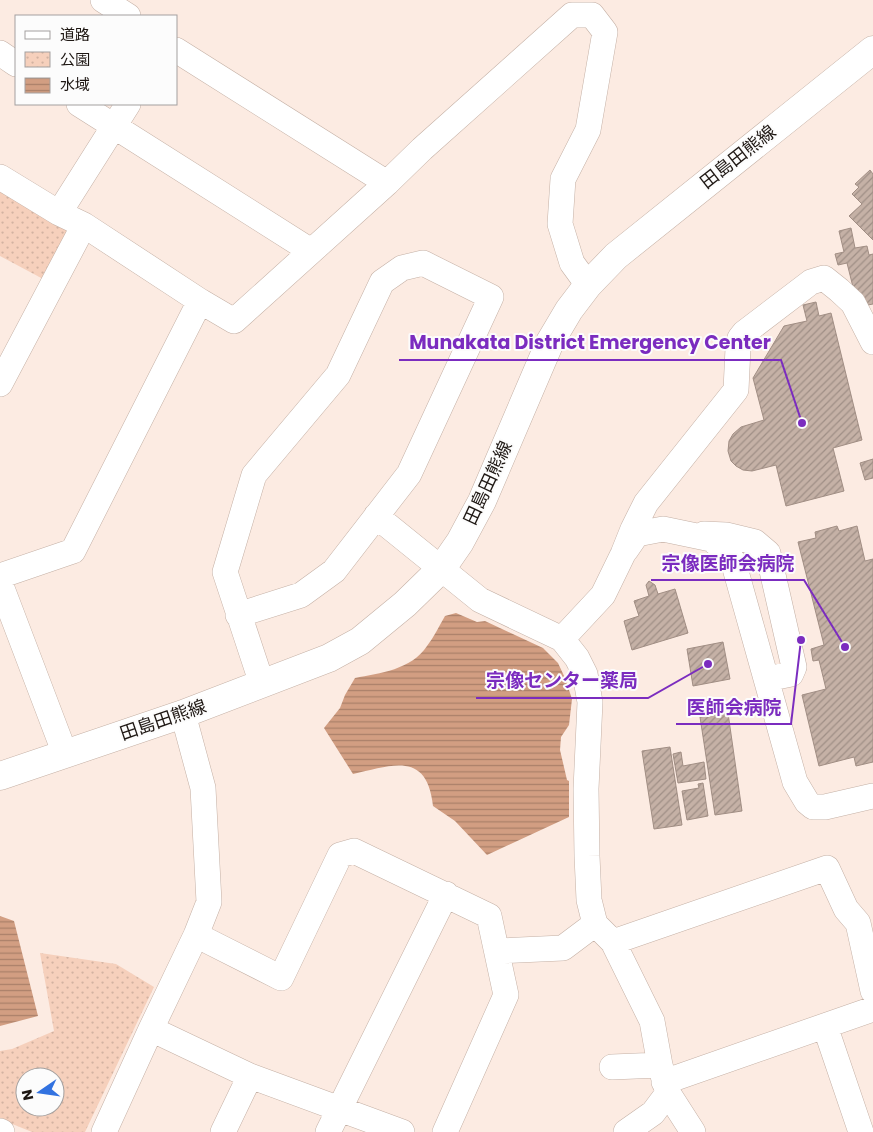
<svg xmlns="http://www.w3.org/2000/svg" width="873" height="1132" font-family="Poppins,'Noto Sans JP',sans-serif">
  <defs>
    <pattern id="park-dots" width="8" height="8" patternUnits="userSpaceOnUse" patternTransform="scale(1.25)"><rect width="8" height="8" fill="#f6d0bc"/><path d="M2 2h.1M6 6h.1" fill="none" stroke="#d2b2a1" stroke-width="1.8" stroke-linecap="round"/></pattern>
    <pattern id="water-rules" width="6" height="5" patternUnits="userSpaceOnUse" patternTransform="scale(1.25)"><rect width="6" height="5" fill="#d29e82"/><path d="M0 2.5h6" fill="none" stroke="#aa8069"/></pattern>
    <pattern id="building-hatch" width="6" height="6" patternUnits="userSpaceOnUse" patternTransform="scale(1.25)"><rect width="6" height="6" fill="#c5b1a6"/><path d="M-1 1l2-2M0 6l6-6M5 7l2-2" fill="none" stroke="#9f8f86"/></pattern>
  </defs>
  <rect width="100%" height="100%" fill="#fcebe2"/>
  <path fill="url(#park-dots)" fill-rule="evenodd" d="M0,185L70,228L45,280L0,256Z
    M40,953L116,964L154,987L85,1132H32L0,1119V1051L12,1049L54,1031ZM25,1077H55V1107H25Z"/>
  <path fill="url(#water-rules)" d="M456,613L477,622L485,621L543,648L558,663L565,678L572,699L569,725L561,737L560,750L567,780L569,781V817L487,855L455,821L433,806C427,751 393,765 353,774L324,728L340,708L345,695L355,678C380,673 411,670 427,646C434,637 439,626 445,616Z
    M0,916L14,921L38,1016L0,1026Z"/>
  <path fill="url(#building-hatch)" stroke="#a18e84" d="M870,170L873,174V240L849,216L862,204L852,194L859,187L855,184Z
    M851,228L855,248L867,246L869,255L873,254V304L858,307L847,263L838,265L835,254L844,252L839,231Z
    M816,302L819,316L831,313L862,440L833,448L844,491L786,506L776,465L752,471L743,470L736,466L731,461L728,451L729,441L733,434L741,427L764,420L753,378L784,326L807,321L803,305Z
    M873,459V478L865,480L860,463Z
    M837,526L839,531L857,526L865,561L873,559V762L856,766L854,757L819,766L802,695L826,689L819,660L813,661L811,649L824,645L798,542L816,538L815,532Z
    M649,581L655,585L658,594L675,589L688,633L632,650L624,621L639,616L634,601L649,596L646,585Z
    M723,642L730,679L693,686L687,649Z
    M718,701L720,712L712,714L710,703Z
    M728,713L742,811L715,815L700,717Z
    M670,747L682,825L654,829L642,751Z
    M681,752L683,766L704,762L706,779L678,783L673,754Z
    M703,783L708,816L687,820L682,791L699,788L698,784Z"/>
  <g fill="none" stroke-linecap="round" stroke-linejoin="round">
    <defs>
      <path id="minor" d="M103,0L128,16
        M176,50L387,183
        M0,53L16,64
        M79,104L311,251
        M0,177L59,213L84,225L200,301L234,321L387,183L422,149L572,15H592L605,32L588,130L563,179L560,224L572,263L588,285
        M59,213L128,104
        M0,384L84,225
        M376,516L480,600L562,639L577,658L585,674L590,702L586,789L587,856L589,900L595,924L613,942L652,1021L660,1065L668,1093L693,1132
        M704,534L726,535L755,542L768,553L794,667L791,674L767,679
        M626,550L637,534L663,529L711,539L724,549L733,561L795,782L807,802L813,807H825L873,796
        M0,576L73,551L200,301
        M0,583L65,754
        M238,615L301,595L334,571L409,474L491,297L423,263L402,268L382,282L338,375L254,475L225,572L262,684
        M562,639L603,595L623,554L633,529L646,503L736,390L738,348L740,338L744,333L811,282L824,278L839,290L853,303L873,342
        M196,935L281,978L340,855L354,851L489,916L506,995L445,1132
        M613,942L827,868L846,909L858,923L873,991
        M498,951L563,948L595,924
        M825,1026L861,1132
        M151,1029L250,1076L402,1132
        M612,1067L660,1065
        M664,1082L873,1009
        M0,1131L2,1132
        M104,1132L151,1029L196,935L209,902L203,788L183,714
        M223,1132L250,1076
        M328,1132L446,894
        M626,1132L653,1113L668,1093"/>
      <path id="major" d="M0,776L183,714L329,658L360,641L405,604L442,568L460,542L482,501L550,342L569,310L588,285L616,256L873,50"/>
    </defs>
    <use href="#minor" stroke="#c4b0a5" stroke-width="26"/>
    <use href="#major" stroke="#c4b0a5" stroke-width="29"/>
    <use href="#minor" stroke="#fff" stroke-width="25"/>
    <use href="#major" stroke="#fff" stroke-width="28"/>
  </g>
  <g text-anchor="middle" stroke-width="4" stroke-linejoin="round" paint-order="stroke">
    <g font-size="18" fill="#1e1713" stroke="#fcfcfc">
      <text transform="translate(738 157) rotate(-38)" y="6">田島田熊線</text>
      <text transform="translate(488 483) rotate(-65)" y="6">田島田熊線</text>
      <text transform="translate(163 720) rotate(-19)" y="6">田島田熊線</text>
    </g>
  </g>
  <path fill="none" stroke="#7b2cbf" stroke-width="2" d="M802 423L781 360H399M845 647L804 580H651M708 664L648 698H476M801 640L791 724H676"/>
  <g fill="#7b2cbf" stroke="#fcfcfc" stroke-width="2">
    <circle cx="802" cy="423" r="5"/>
    <circle cx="845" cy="647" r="5"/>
    <circle cx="708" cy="664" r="5"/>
    <circle cx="801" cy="640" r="5"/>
  </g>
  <g font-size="19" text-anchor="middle" font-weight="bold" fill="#7b2cbf" stroke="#fcfcfc" stroke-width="4" stroke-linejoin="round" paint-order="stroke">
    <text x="590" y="349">Munakata District Emergency Center</text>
    <text x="728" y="570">宗像医師会病院</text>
    <text x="562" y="687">宗像センター薬局</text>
    <text x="734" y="714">医師会病院</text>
  </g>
  <rect x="15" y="15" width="162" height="90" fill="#fcfcfc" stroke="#a3a09f"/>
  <rect x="25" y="31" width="25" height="8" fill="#ffffff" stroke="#a3a09f"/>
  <text x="60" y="40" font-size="15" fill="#1e1713">道路</text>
  <rect x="25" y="52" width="25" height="15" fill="url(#park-dots)" stroke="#a3a09f"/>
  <text x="60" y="65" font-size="15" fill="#1e1713">公園</text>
  <rect x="25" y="78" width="25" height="15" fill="url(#water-rules)" stroke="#a3a09f"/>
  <text x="60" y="90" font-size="15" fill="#1e1713">水域</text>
  <g transform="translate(40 1092) rotate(257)"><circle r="24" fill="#fcfcfc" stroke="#a3a09f"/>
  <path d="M0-4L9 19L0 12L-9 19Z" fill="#3272e0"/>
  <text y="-8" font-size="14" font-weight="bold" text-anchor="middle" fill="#1e1713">N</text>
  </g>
</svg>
